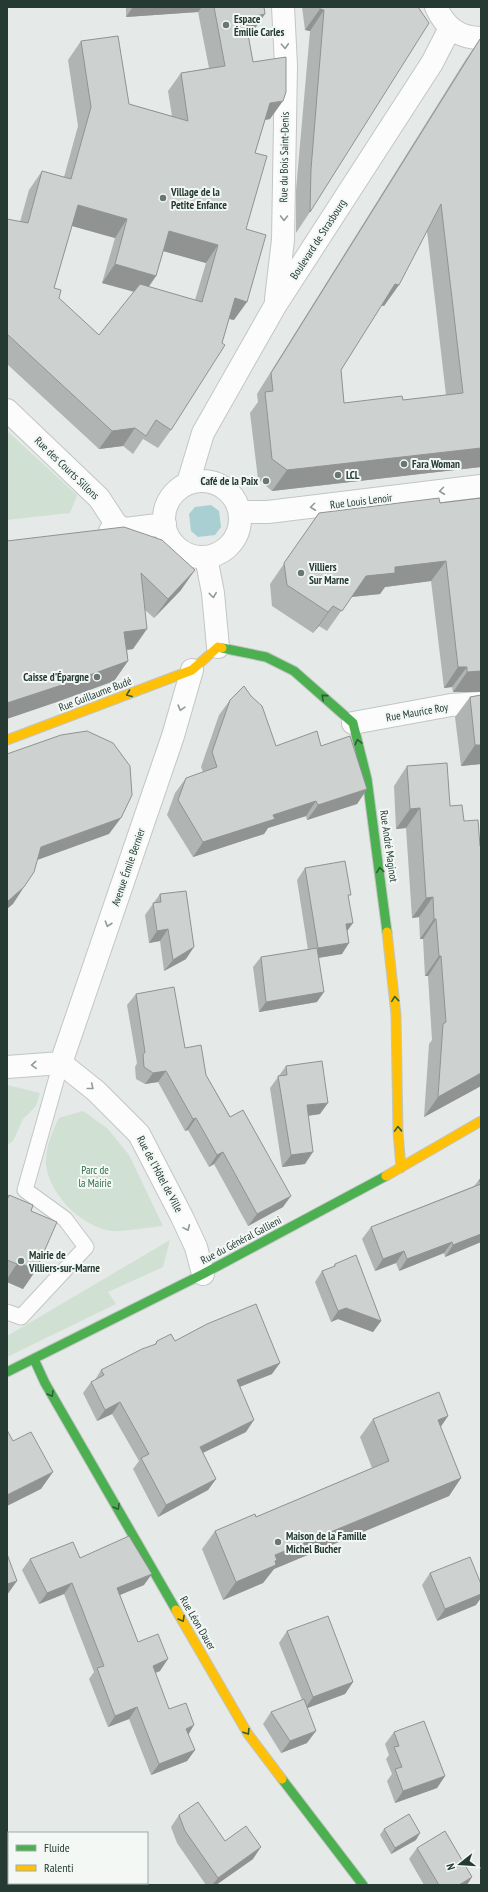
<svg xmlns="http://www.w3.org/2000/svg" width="488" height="1892" font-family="'PT Sans Narrow',sans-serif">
  <rect width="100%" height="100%" fill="#e5e9e7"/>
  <path fill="#d0e1d4" d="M7,431L77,495L70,513L7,520Z
    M7,1085L40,1093L36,1106L23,1119L13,1141L7,1145Z
    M83,1111L107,1128L129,1155L163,1226C150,1227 122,1232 111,1231C81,1226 50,1195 46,1165C45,1150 52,1131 59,1118Z
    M170,1240L163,1267L108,1292L116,1304L7,1357V1336Z"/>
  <path fill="#aacfd3" d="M211,505L219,511L221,527L215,535L198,537L191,531L189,514L195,507Z"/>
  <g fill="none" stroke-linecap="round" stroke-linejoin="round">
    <defs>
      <path id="lane" d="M7,1312L21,1317L86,1247L65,1219L25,1190L61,1063"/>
      <path id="street" d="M436,7C445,27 459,38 481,38
        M276,299L283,240L286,65L283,7
        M7,410L99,498L116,524L124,529
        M164 519a38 38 0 1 1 76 0a38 38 0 1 1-76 0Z
        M188,483L203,433L275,306L432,63L450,28
        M240,512H268L481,486
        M110,531L165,524
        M206,557L213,593L218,647
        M353,723L451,705L481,703
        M61,1063L173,736L192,670
        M7,1067L61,1063L96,1091L139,1134L182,1217L196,1247L203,1274"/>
      <path id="fast" d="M222,648L266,657L294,671L353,723L367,779L387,932
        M34,1359L45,1383L176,1610
        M7,1372L203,1274L386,1176
        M282,1779L363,1885"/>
      <path id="slow" d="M7,740L192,670L218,647L222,648
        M387,932L396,1015L398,1132L401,1168
        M386,1176L481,1121
        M176,1610L248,1734L282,1779"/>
    </defs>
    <use href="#lane" stroke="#c2c6c4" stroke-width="17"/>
    <use href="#street" stroke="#c2c6c4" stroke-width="24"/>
    <use href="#fast" stroke="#c0c6c4" stroke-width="11"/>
    <use href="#slow" stroke="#c0c6c4" stroke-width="11"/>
    <use href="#lane" stroke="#fbfcfb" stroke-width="15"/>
    <use href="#street" stroke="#fbfcfb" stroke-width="22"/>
    <use href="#fast" stroke="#4caf50" stroke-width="9"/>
    <use href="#slow" stroke="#ffc107" stroke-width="9"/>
  </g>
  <path fill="#b0b5b3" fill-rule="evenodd" d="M126,7H264L252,33H248L253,62L270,119L265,120L255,153L234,320L229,319L171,430L158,448L143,439L133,454L123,446L99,449L7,364V219L20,222L29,190L42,171L64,177L78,126L68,60L81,41L129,104L172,116L168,91L181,73L209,68L198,12L126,17ZM72,226L115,238L102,283L134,292L99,335L59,298L54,288ZM163,251L206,263L195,300L149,287L156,276Z
    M302,7H418L310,212L296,233V190L310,31L305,30Z
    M480,39L481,44V467L272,491L258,479L250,413L258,402L257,394L466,59ZM427,231L446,395L403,400L344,403L341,370L381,305L384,306Z
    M481,498V692H453L452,687L444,688L431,581L385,587L380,594L351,597L327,631L319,626L313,633L272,606L270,584L319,513L440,503Z
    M124,527L181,590L154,618L145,610L133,649L127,650L128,661L114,681L54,703Z
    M470,697L481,764L461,766L455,717Z
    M230,700L276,746H321L367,789L357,804L307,820L306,816L268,828L264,834L193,857L167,815L175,793L186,778L203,772L201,767L219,715Z
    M407,766L450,806L464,821L480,846H481V1086L424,1117L429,1044L432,1040L428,976H425L423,939H420L419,917L412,918L406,828L396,829L394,786Z
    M305,868L349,898L347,931L342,954L319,958L317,1002L259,1012L253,967L261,957L308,950L297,880Z
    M160,894L186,959L164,971L160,941L149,943L145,915Z
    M136,994L185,1048L206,1075L283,1207L248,1226L214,1164L209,1167L188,1130L185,1131L158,1082L145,1084L136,1079L135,1067L137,1063L127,1005Z
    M286,1066L320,1114L308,1116L305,1164L282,1167L270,1088Z
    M481,1179V1242L445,1257L444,1253L399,1271L396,1263L375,1271L362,1239L371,1227L474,1186L479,1180Z
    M9,1195L31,1211L36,1270L23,1289L7,1282V1198Z
    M335,1264L381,1321L373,1332L338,1319L331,1322L315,1282L322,1271L333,1267Z
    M157,1341H175L272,1374L240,1387L246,1432L203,1453L216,1479L208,1490L158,1517L133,1469L139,1461L112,1414L97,1421L83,1393L91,1382L95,1380L101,1370L154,1345Z
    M448,1416L440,1427L461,1478L449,1496L274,1569L263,1583L223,1600L202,1549L215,1531L256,1517L372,1468L360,1437L373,1419Z
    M80,1558L144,1585L120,1595L138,1642L160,1671L155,1673L169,1709L188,1734L195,1750L187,1761L151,1775L129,1719L108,1727L89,1679L94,1672L64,1594L39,1604L22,1570L30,1559Z
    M430,1573L476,1605L437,1621L422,1585Z
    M287,1631L353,1682L345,1694L307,1708V1743L281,1753L263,1724L271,1712L302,1700L279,1643Z
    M394,1732L445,1776L437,1788L395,1803L387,1781L392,1774L386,1759L389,1755L385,1744Z
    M179,1815L225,1841L253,1859L216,1885H206L177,1843L171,1827Z
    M384,1829L416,1840L391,1854L380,1835Z
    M417,1848L467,1885H424L409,1859Z"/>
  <path fill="#909392" d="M133,7H202L198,12L126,17Z
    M320,9L324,10L310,31L305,30Z
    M265,14L252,33L232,36L245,18Z
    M283,101L270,119L257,121L270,103Z
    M78,205L127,219L115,238L65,224Z
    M169,231L218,245L206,263L156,249Z
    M115,264L156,276L143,294L102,283Z
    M395,284L399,285L384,306L380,305Z
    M235,298L247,302L234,320L222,317Z
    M135,428L123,446L99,449L112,431Z
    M481,448V467L272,491L287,470Z
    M446,561L431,581L385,587L380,594L351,597L366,576L395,567Z
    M195,570L181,590L154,618L168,599Z
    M333,606L319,626L313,633L328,612Z
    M147,629L133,649L110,652L124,632Z
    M128,661L114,681L54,703L7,719V703Z
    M458,667H467L452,687L444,688Z
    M481,671V692H453L467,672Z
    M475,745H481V764L461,766Z
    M367,789L357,804L307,820L318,805Z
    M316,801L306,816L268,828L264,834L193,857L203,842L273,815Z
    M420,808L406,828L396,829L410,809Z
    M121,818L109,834L29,863L41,847Z
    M24,887L13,904L7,909V902Z
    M433,897L419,917L412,918L426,898Z
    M434,919H436L423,939H420Z
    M353,923L345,934L346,924Z
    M168,929L160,941L149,943L157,931Z
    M349,943L342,954L310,959L318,948Z
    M194,947L186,959L164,971L173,960Z
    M439,956H441L428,976H425Z
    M324,992L317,1002L259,1012L266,1002Z
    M166,1071L158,1082L145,1084L153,1073Z
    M481,1073V1086L424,1117L438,1097Z
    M328,1103L320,1114L299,1117L307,1105Z
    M196,1118L188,1130L185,1131L193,1119Z
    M223,1152L214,1164L209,1167L217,1155Z
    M313,1152L305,1164L282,1167L291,1155Z
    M291,1196L283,1207L248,1226L257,1214Z
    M481,1234V1242L445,1257L453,1245Z
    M452,1242L444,1253L399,1271L407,1259Z
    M404,1251L396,1263L375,1271L383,1259Z
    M18,1262L36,1270L23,1289L7,1282V1279Z
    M346,1308L381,1321L373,1332L338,1319L331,1322L338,1311Z
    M280,1363L272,1374L229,1391L237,1380Z
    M120,1402L112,1414L97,1421L105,1410Z
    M448,1416L436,1434L438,1420Z
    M254,1420L246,1432L192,1458L200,1447Z
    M53,1472L41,1489L7,1506V1495Z
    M461,1478L449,1496L274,1569L263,1583L223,1600L236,1582L275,1555Z
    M216,1479L208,1490L158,1517L166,1505Z
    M152,1574L144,1585L110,1599L117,1588Z
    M17,1581L7,1595V1584Z
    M72,1583L64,1594L39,1604L47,1593Z
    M481,1594V1598L476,1605L437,1621L445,1609Z
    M168,1659L160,1671L145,1677L153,1666Z
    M353,1682L345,1694L305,1709L313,1697Z
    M137,1707L129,1719L108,1727L115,1716Z
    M194,1725L187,1737L186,1729Z
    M316,1731L307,1743L281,1753L290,1741Z
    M195,1750L187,1761L151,1775L159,1764Z
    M445,1776L437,1788L395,1803L403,1791Z
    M420,1833L416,1840L391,1854L395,1848Z
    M261,1847L253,1859L216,1885H212L218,1878Z
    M472,1877L467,1885H459Z"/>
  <path fill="#cdd2d0" stroke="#909392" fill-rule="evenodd" d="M214,7H264L265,14L245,18L253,62L286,57V92L283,101L270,103L255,153L267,156L246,229L266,235L247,302L235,298L222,343L225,345L171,430L156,420L146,436L135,428L112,431L7,334V219L28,223L42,171L71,179L91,107L81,41L118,36L129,104L188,121L181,73L225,66ZM78,205L127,219L115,264L156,276L169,231L218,245L202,302L140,284L99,335L59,298L61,290L54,288Z
    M320,7H418L429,23L310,212L311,169L324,10L320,9Z
    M480,39L481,44V448L287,470L272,459L265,392L273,391L271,373ZM441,204L463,393L403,400L402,396L344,403L341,370L395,284L399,285Z
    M439,498L440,503L481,498V671L467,672V667H458L446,561L395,567V573L366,576L342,611L333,606L328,612L287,585L284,563L319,513Z
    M124,527L162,540L195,570L168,599L141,573L147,629L124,632L128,661L68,683L7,703V541Z
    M244,686L251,696L262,706L276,746L317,731L321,746L350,736L367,789L318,805L316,801L273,815L275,819L203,842L178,800L186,778L217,767L212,752L230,700Z
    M481,695V745H475L470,697Z
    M87,731L113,743L130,766L132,795L121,818L41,847L34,872L24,887L7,902V754L61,735Z
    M447,763L450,806L462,805L464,821L478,820L480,846H481V1073L438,1097L443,1024L446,1022L441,956H439L436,919H434L433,897L426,898L420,808L410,809L407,766Z
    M345,861L351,895H348L353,923L346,924L349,943L318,948L305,868Z
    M186,891L194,947L173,960L168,929L157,931L153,903L161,902L160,894Z
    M317,948L324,992L266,1002L261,957Z
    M174,987L185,1048L201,1045L206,1075L230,1117L243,1110L291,1196L257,1214L223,1152L217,1155L196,1118L193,1119L166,1071L153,1073L144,1067L143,1055L145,1052L136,994Z
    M322,1061L328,1103L307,1105L313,1152L291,1155L278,1076L287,1075L286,1066Z
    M481,1179V1234L453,1245L452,1242L407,1259L404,1251L383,1259L371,1227L481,1184L479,1180Z
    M9,1195L33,1205L31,1211L57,1222L36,1270L18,1262L17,1264L7,1260V1200Z
    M356,1255L381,1321L346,1308L338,1311L322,1271L335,1266V1264Z
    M256,1304L280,1363L237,1380L254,1420L200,1447L216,1479L166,1505L141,1458L149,1454L120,1402L105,1410L91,1382L104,1375L101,1370L142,1349L156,1344L157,1341L171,1334L175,1341L207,1324Z
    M439,1392L448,1416L438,1420L461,1478L275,1555L277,1560L275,1561L276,1565L236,1582L215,1531L255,1514L256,1517L389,1461L373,1419Z
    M7,1430L13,1441L31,1432L53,1472L7,1495Z
    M129,1536L152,1574L117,1588L138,1642L158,1634L168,1659L153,1666L169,1709L186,1703L194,1725L186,1729L195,1750L159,1764L137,1707L115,1716L97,1668L104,1666L72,1583L47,1593L30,1559L73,1542L80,1558Z
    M7,1554L17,1581L7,1584Z
    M470,1557L481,1584V1594L445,1609L430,1573Z
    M328,1616L353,1682L313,1697L287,1631Z
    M304,1699L316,1731L290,1741L271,1712Z
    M424,1721L445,1776L403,1791L395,1769L402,1767L394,1747L399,1746L394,1732Z
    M198,1802L225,1841L246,1826L261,1847L218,1878L185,1831L179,1815Z
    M409,1814L420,1833L395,1848L384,1829Z
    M445,1831L472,1877L459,1885H439L417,1848Z
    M7,1875L9,1883L10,1885H7Z"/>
  <defs><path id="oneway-chevron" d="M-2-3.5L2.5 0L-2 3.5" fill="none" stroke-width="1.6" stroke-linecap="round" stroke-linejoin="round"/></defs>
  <g stroke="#909b97">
    <use href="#oneway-chevron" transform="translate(285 46) rotate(87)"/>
    <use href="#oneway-chevron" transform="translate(284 218) rotate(91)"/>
    <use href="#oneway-chevron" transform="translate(442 491) rotate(173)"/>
    <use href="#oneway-chevron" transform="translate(313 507) rotate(173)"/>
    <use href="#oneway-chevron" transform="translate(213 595) rotate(83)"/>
    <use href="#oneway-chevron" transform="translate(181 708) rotate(106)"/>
    <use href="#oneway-chevron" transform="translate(108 924) rotate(109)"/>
    <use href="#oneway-chevron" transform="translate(34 1065) rotate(176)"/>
    <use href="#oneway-chevron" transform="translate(91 1087) rotate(39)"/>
    <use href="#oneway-chevron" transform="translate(187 1228) rotate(66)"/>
  </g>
  <g stroke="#305d3c">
    <use href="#oneway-chevron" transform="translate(129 694) rotate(159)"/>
    <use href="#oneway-chevron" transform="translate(324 697) rotate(-139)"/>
    <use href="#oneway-chevron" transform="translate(358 742) rotate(-104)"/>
    <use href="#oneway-chevron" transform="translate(380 870) rotate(-98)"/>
    <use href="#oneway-chevron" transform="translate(395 999) rotate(-96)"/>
    <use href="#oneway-chevron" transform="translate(398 1129) rotate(-92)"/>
    <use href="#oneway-chevron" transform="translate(51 1394) rotate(60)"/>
    <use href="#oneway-chevron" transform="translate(117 1507) rotate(60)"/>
    <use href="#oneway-chevron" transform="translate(182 1619) rotate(60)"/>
    <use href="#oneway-chevron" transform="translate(247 1732) rotate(58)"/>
  </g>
  <g fill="#687772" stroke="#f3f8f5" stroke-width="1.5">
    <circle cx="226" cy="25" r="4"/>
    <circle cx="163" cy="198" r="4"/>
    <circle cx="404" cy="464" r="4"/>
    <circle cx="338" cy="475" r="4"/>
    <circle cx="266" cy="481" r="4"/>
    <circle cx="301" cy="573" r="4"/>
    <circle cx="97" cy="677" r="4"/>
    <circle cx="21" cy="1261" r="4"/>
    <circle cx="278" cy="1542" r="4"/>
  </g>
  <g text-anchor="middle" stroke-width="4" stroke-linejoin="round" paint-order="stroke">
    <g font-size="11" font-weight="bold" fill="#243a33" stroke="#f3f8f5" text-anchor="start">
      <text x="234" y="23">Espace<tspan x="234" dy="13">Émilie Carles</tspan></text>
      <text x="171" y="196">Village de la<tspan x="171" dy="13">Petite Enfance</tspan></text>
      <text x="412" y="468">Fara Woman</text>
      <text x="346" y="479">LCL</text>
      <text x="258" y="485" text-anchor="end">Café de la Paix</text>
      <text x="309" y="571">Villiers<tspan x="309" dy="13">Sur Marne</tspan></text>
      <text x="89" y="681" text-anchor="end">Caisse d'Épargne</text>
      <text x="29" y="1259">Mairie de<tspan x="29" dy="13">Villiers-sur-Marne</tspan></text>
      <text x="286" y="1540">Maison de la Famille<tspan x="286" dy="13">Michel Bucher</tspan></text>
    </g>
    <g font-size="11" fill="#243a33" stroke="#f3f8f5">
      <text transform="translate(284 157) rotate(-89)" y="4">Rue du Bois Saint-Denis</text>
      <text transform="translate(318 239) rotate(-57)" y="4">Boulevard de Strasbourg</text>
      <text transform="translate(67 468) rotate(44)" y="4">Rue des Courts Sillons</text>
      <text transform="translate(361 501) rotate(-7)" y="4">Rue Louis Lenoir</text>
      <text transform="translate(95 694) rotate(-21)" y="4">Rue Guillaume Budé</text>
      <text transform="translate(417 712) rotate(-10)" y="4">Rue Maurice Roy</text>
      <text transform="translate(389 846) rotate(82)" y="4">Rue André Maginot</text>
      <text transform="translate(128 867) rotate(-71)" y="4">Avenue Émile Bernier</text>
      <text transform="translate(160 1174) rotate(62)" y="4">Rue de l'Hôtel de Ville</text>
      <text transform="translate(241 1240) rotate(-28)" y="4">Rue du Général Gallieni</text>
      <text transform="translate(198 1623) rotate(60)" y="4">Rue Léon Dauer</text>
    </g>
    <g font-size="11" fill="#336d47" stroke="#f3f8f5">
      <text x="95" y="1174">Parc de<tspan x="95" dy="13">la Mairie</tspan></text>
    </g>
  </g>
  <rect width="488" height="1892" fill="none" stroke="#243a33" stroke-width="16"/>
  <rect x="8" y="1832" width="140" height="52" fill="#f3f8f5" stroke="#a0aca7"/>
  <rect x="16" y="1845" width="20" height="6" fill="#4caf50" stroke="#a0aca7"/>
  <text x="44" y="1852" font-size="12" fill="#243a33">Fluide</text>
  <rect x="16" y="1865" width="20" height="6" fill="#ffc107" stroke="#a0aca7"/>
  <text x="44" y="1872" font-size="12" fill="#243a33">Ralenti</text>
  <g transform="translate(460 1864) rotate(253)" stroke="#f3f8f5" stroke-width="3" paint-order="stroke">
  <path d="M0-3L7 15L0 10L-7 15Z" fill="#243a33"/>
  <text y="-6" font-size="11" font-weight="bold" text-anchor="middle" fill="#243a33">N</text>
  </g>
</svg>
